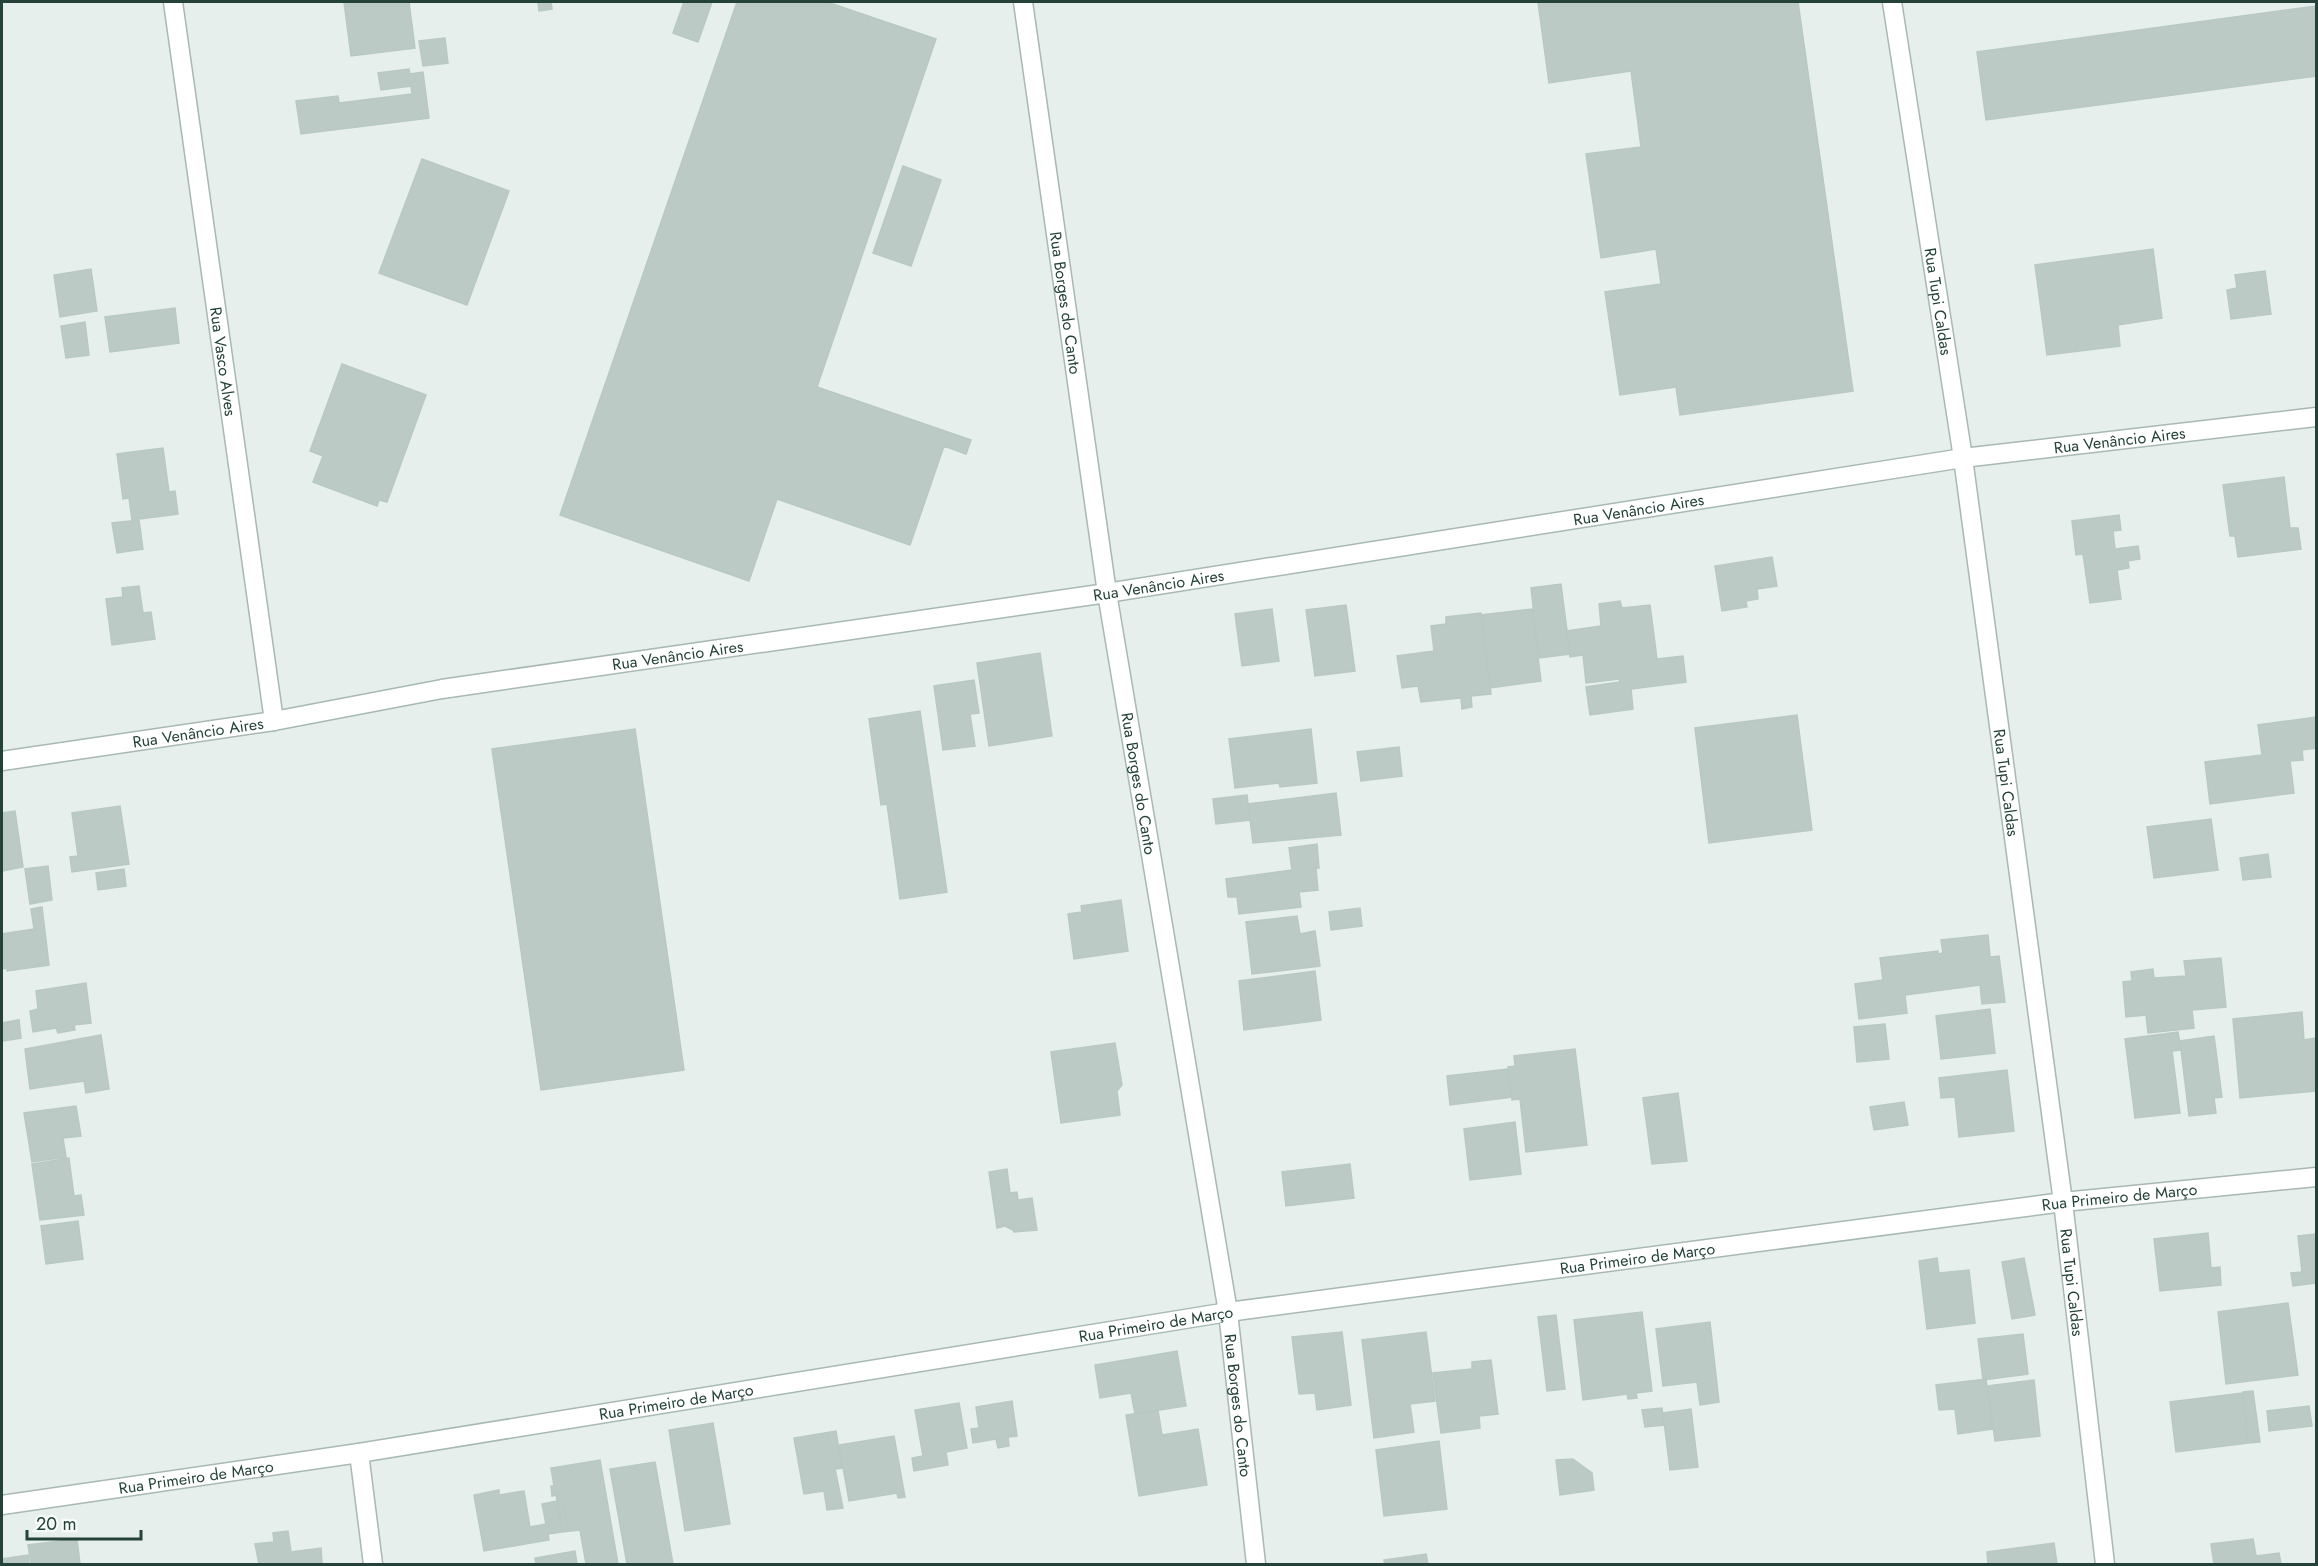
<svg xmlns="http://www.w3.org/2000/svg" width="2318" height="1566" font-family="Jost,sans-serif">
  <rect width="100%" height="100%" fill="#e6efeb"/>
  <path fill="#bbcac4" stroke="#b8c9c2" stroke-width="1.5" d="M344,2H409L415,48L351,56Z
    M538,2H551L552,9L539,11Z
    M684,2H712L698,42L673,33Z
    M737,2H827L936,39L817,387L971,440L966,454L944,446L910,545L777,499L749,581L560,515Z
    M1538,2H1798L1853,391L1680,415L1676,387L1620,395L1605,292L1661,284L1656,249L1601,258L1586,154L1641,147L1631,71L1549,83Z
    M2316,6V76L1986,120L1977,52Z
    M445,38L448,63L423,66L419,41Z
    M409,69L410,74L423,72L429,118L301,134L296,101L338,96L339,103L412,94L411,86L381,90L378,73Z
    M422,159L509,191L467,305L379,273Z
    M903,166L941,180L911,266L873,253Z
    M2153,249L2162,318L2118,325L2120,346L2047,355L2035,265Z
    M91,269L97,311L60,317L54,275Z
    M2265,271L2271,314L2231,319L2227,290L2237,288L2235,275Z
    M175,308L179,343L110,352L105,317Z
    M85,322L89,355L66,358L61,326Z
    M342,364L426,395L387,502L379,500L377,506L313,482L323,456L310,451Z
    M163,448L169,492L175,491L178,514L132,520L129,498L123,499L117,454Z
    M2284,477L2290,528H2298L2301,549L2238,557L2235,536H2230L2223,485Z
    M2119,515L2121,530L2113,531L2115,549L2138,546L2140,559L2128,561L2129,568L2117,570L2121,599L2090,603L2083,554L2076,555L2072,521Z
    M139,520L143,549L117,553L112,523Z
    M1772,557L1777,586L1757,589L1758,599L1746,601L1747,607L1722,611L1715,566Z
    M1561,584L1570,654L1539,658L1531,588Z
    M139,586L143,613L151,612L155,639L112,645L106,599L123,597L122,588Z
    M1620,601L1622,608L1650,605L1657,659L1683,656L1686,682L1631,689L1633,709L1590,715L1586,687L1620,682L1619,679L1586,683L1583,655L1570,657L1567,631L1601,626L1599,604Z
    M1346,605L1355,671L1315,676L1306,610Z
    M1272,609L1279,661L1242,666L1235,614Z
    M1532,609L1541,681L1490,688L1481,615Z
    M1481,613L1491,694L1471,696L1472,707L1462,709L1461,698L1421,702L1418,686L1402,688L1397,656L1434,651L1431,626L1446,624V617Z
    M1040,653L1052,736L989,746L977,663Z
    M974,680L979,713L970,714L975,746L943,750L934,686Z
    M920,711L947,892L900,899L887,804L881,805L869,719Z
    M1797,715L1812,830L1709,843L1695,728Z
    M2316,717V748L2302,750L2303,760L2290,761L2294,793L2210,804L2205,762L2262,755L2258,725Z
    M635,729L684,1070L541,1090L492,749Z
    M1311,729L1317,783L1280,787L1279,783L1235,788L1229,739Z
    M1399,747L1402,776L1361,781L1357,752Z
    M1336,793L1341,835L1253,843L1248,804Z
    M1247,795L1250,820L1216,824L1213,799Z
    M120,806L129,864L72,872L70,857L78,856L72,813Z
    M15,811L23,867L2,871V813Z
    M2211,819L2218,870L2154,878L2147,827Z
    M1317,844L1319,868H1316L1318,890L1299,892L1301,907L1239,914L1237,897H1228L1226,879L1292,870L1289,848Z
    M2268,854L2271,877L2243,880L2240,858Z
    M48,866L52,900L30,904L25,869Z
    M124,869L126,886L98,890L96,873Z
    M1121,900L1128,951L1074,959L1068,914L1082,912L1081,906Z
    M42,907L49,965L7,971V968L2,969V934L34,929L31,909Z
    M1360,908L1362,926L1331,930L1329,912Z
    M1297,916L1300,934L1315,931L1320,966L1252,974L1246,922Z
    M1988,935L1990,957L1999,956L2005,1002L1982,1004L1980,985L1905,995L1907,1013L1859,1019L1855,984L1883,980L1880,958L1938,951V954L1943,953L1941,940Z
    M2221,958L2226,1007L2192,1010L2194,1028L2148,1033L2146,1015L2126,1017L2123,982L2132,981L2131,972L2153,969L2154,978L2186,976L2184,961Z
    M1315,971L1321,1020L1244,1030L1239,981Z
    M86,983L91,1023L74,1025L75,1030L58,1033L56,1028L33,1032L30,1011L38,1009L36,991Z
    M1990,1009L1995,1053L1941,1059L1936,1016Z
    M2302,1012L2304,1040L2316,1038V1091L2240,1098L2233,1019Z
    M19,1020L21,1038L2,1041V1023Z
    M1885,1024L1889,1059L1857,1062L1854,1027Z
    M2178,1032L2181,1050L2172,1051L2180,1113L2135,1118L2125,1039Z
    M101,1035L109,1089L86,1093L84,1081L30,1089L25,1049Z
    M2214,1036L2222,1097L2214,1098L2216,1113L2189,1116L2180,1041Z
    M1115,1043L1122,1085L1117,1091L1120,1115L1061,1123L1051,1052Z
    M1575,1049L1587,1145L1526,1152L1520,1099L1512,1100L1508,1067L1515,1066L1514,1056Z
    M1508,1069L1512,1097L1450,1105L1447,1076Z
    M2007,1070L2014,1131L1959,1137L1955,1097L1941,1098L1939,1078Z
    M1678,1093L1687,1161L1652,1164L1643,1098Z
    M1904,1102L1908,1125L1874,1130L1870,1107Z
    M76,1106L81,1136L63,1138L66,1157L32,1162L24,1113Z
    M1515,1122L1521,1174L1470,1180L1464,1129Z
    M69,1158L74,1196L81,1195L84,1215L40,1220L32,1164Z
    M1350,1164L1354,1198L1286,1206L1282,1172Z
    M1007,1169L1010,1193L1017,1192L1018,1200L1032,1198L1037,1230L1014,1232L1013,1230L1005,1226L997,1228L989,1172Z
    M78,1221L83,1259L46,1264L41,1226Z
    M2208,1233L2211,1268L2220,1267L2221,1285L2160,1291L2154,1239Z
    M2316,1234V1283L2293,1286L2291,1273L2302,1272L2298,1236Z
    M1937,1258L1939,1273L1969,1270L1975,1323L1927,1329L1919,1261Z
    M2024,1258L2035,1315L2012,1319L2002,1262Z
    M2288,1303L2298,1375L2226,1384L2218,1312Z
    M1642,1312L1652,1391L1636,1393L1637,1398L1628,1399L1627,1394L1583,1400L1574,1320Z
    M1556,1315L1565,1389L1547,1391L1538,1317Z
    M1710,1322L1719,1402L1700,1405L1697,1382L1663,1386L1656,1329Z
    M1342,1332L1351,1405L1317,1410L1315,1393L1299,1394L1292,1337Z
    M1426,1332L1435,1401L1410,1404L1414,1432L1374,1438L1362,1340Z
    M2023,1334L2028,1374L1983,1380L1978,1339Z
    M1177,1351L1186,1406L1135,1414L1131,1393L1100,1398L1095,1365Z
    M1491,1360L1498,1414L1479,1416L1480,1428L1441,1433L1433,1373L1472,1369V1362Z
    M1986,1379L1992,1429L1958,1434L1955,1409L1939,1410L1936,1385Z
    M2034,1380L2040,1436L1995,1441L1988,1386Z
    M2253,1391L2260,1442L2248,1443L2243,1392Z
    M2242,1393L2248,1443L2176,1452L2170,1402Z
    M1012,1401L1017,1436L1008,1437L1009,1446L998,1448L996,1439L973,1443L971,1429L979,1428L976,1407Z
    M959,1403L967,1448L946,1452L948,1465L914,1471L912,1458L923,1456L915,1410Z
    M2309,1406L2312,1426L2269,1431L2267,1411Z
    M1662,1408L1664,1425L1645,1427L1642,1410Z
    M1691,1409L1698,1467L1670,1470L1663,1413Z
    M1158,1410L1162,1435L1198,1429L1207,1485L1139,1496L1126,1415Z
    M713,1423L730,1524L685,1531L669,1430Z
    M836,1431L842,1468L835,1469L843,1508L827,1510L824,1491L804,1494L794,1438Z
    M894,1436L905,1497L898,1498L897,1493L849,1501L839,1445Z
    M1439,1441L1447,1509L1384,1516L1376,1450Z
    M1573,1459L1592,1473L1594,1490L1560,1495L1556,1460Z
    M600,1460L618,1564H586L580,1530L562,1532L556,1495L552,1496L551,1486H554L551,1468Z
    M655,1462L673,1564H627L610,1469Z
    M499,1490V1495L524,1491L530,1527L546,1524L542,1504L562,1500L568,1531L548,1534L549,1540L484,1551L474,1495Z
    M288,1531L291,1552L321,1548L322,1564H259L255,1544L274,1542L273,1533Z
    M77,1539L80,1564H31L28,1545Z
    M2253,1539L2256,1556L2279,1553L2281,1564H2214L2211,1544Z
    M2054,1543L2057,1564H1988L1987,1552Z
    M575,1551L577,1564H536L535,1558Z
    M1426,1554L1428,1564H1385L1384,1560Z
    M28,1555L29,1564H2V1559Z"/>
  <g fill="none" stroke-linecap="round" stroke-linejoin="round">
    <defs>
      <g id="street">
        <path id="s1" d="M173,2L274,721"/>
        <path id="s2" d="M1023,2L1107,593L1228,1312L1256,1564"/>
        <path id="s3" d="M1892,2L1963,458L2063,1202L2105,1564"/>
        <path id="s4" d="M2,761L274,721L442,689L1107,593L1963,458L2316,417"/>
        <path d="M359,1453L373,1564"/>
        <path id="s5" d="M2,1505L359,1453L1228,1312L2063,1202L2316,1177"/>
      </g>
    </defs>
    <use href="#street" stroke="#a8b8b2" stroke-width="21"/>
    <use href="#street" stroke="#fff" stroke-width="18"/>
  </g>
  <g text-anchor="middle" stroke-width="4.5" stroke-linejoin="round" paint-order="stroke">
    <g font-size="16" fill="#24423a" stroke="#f7fbf9">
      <text dy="6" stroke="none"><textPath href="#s3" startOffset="303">Rua Tupi Caldas</textPath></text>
      <text dy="6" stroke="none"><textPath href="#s2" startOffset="304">Rua Borges do Canto</textPath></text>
      <text dy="6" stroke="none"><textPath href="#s1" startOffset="363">Rua Vasco Alves</textPath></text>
      <text dy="6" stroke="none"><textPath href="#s4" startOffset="2142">Rua Venâncio Aires</textPath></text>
      <text dy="6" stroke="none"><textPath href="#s4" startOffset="1656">Rua Venâncio Aires</textPath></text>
      <text dy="6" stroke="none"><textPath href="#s4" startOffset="1170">Rua Venâncio Aires</textPath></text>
      <text dy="6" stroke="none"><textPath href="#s4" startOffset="684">Rua Venâncio Aires</textPath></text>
      <text dy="6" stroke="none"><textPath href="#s4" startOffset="198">Rua Venâncio Aires</textPath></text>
      <text dy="6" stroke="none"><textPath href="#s3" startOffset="789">Rua Tupi Caldas</textPath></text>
      <text dy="6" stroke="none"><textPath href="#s2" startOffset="790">Rua Borges do Canto</textPath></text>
      <text dy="6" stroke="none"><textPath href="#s5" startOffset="2140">Rua Primeiro de Março</textPath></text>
      <text dy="6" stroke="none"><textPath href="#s5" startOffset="1654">Rua Primeiro de Março</textPath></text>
      <text dy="6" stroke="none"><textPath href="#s3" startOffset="1293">Rua Tupi Caldas</textPath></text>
      <text dy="6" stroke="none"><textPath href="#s5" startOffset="1168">Rua Primeiro de Março</textPath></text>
      <text dy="6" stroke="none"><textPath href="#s5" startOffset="682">Rua Primeiro de Março</textPath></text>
      <text dy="6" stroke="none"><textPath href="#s2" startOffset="1420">Rua Borges do Canto</textPath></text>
      <text dy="6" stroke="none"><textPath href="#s5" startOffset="196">Rua Primeiro de Março</textPath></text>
    </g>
  </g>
  <rect width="2318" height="1566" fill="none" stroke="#24423a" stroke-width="6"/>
  <path d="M27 1530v9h114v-9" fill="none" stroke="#24423a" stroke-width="3"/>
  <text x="36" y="1530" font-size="18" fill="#24423a" stroke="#f7fbf9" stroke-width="4.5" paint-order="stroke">20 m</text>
</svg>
